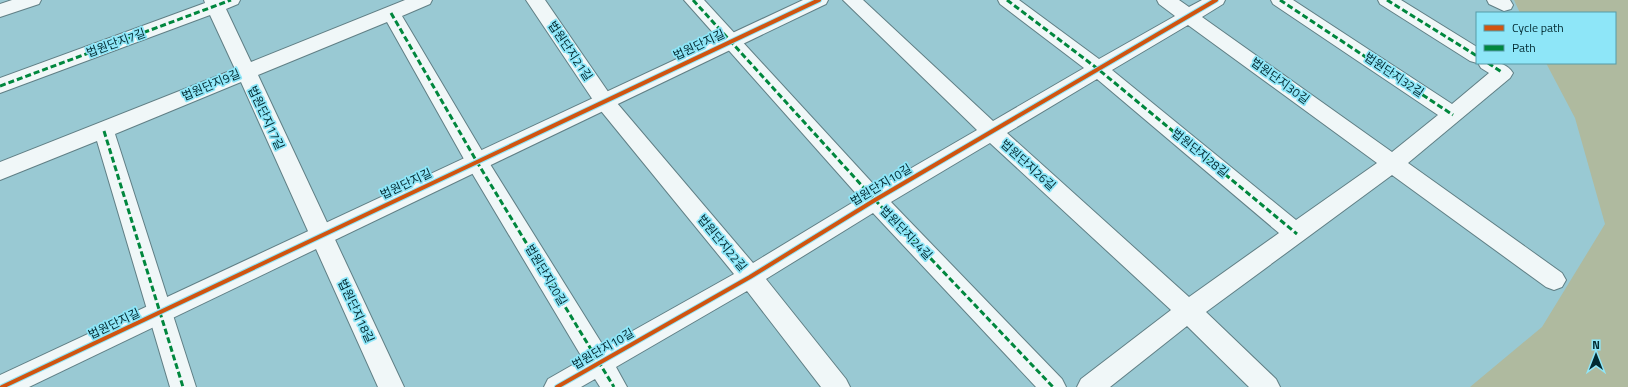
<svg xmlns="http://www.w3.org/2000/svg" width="1628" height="387" font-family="'Titillium Web','Noto Sans KR',sans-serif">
  <rect width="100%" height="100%" fill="#99c9d3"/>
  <path fill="#afba9f" d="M1514,0H1628V387H1470L1542,327L1605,224L1575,118L1546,63H1615V13H1520Z"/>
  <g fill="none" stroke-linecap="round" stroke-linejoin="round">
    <defs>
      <path id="street" d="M12,0H41L39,4L0,17V4Z
        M204,0H240L238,4L226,9L251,62L405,0H432L430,4L402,16L485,156L604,347L734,274L597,106L526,0H545L611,96L753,263L860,198L684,0H704L877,188L977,130L843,0H863L993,121L1084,68L1000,4L998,0H1019L1099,59L1175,16L1159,4L1157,0H1179L1189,7L1202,0H1225L1223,4L1202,17L1392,152L1438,115L1273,4L1271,0H1293L1452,104L1489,73L1481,68L1478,63C1492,63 1505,60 1513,73L1510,78L1408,163L1562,273L1566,280L1562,287L1554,290L1546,287L1392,175L1206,312L1276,379L1280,387H1249L1187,326L1110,387H1077L1081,379L1171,310L990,143L891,202L1062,379L1066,387H1036L873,213L766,279L846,379L850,387H821L747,291L616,367L627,387H600L595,379L581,387H544L548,379L583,359L469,168L387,22L258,75L404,387H378L241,82L115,134L196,387H170L97,141L0,180V162L235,69L210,15L0,93V78L205,3ZM1188,25L1377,163L1296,220L1112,70ZM1097,79L1279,233L1189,297L1007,133Z
        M1378,0H1401L1477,47V63L1470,61L1380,4Z
        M1487,0H1510L1513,5L1511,9L1504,11L1489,4Z"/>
      <path id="secondary" d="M803,0H828L826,4L29,387H0V375Z"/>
    </defs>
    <use href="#street" stroke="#607f85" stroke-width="2"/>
    <use href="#secondary" stroke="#607f85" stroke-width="2"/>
    <use href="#street" fill="#f0f7f8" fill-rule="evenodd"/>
    <use href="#secondary" fill="#f0f7f8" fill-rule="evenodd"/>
    <path stroke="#00873e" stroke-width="3" stroke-dasharray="6 3" stroke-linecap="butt" d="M693,0L875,200L1053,387
      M1007,0L1098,69L1297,234
      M1280,0L1453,115
      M1387,0L1477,56
      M391,13L477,162L614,387
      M1488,63L1503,73
      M0,86L231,0
      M104,131L183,387"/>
    <defs>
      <path id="cycleway" d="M2,387L819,0
        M557,387L750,277L875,200L1216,0"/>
    </defs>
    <use href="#cycleway" stroke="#8ee6f8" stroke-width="6"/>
    <use href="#cycleway" stroke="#d15410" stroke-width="4"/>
  </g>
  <g text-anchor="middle" stroke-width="3.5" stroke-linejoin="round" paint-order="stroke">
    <g font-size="12" fill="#022a31" stroke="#8ee6f8">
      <text transform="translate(116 43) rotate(-20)" y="4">법원단지7길</text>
      <text transform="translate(699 45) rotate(-25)" y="4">법원단지길</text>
      <text transform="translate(570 51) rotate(56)" y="4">법원단지21길</text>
      <text transform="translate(1394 75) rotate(34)" y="4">법원단지32길</text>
      <text transform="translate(1280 81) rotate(36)" y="4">법원단지30길</text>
      <text transform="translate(211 85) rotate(-23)" y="4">법원단지9길</text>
      <text transform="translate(266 118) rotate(65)" y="4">법원단지17길</text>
      <text transform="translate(1200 153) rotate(39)" y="4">법원단지28길</text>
      <text transform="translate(1028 165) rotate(42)" y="4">법원단지26길</text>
      <text transform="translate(406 184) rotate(-25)" y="4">법원단지길</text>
      <text transform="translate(881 185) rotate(-31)" y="4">법원단지10길</text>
      <text transform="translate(906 233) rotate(46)" y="4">법원단지24길</text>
      <text transform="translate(722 243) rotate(50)" y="4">법원단지22길</text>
      <text transform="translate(546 275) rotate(59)" y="4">법원단지20길</text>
      <text transform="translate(356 311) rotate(65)" y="4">법원단지18길</text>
      <text transform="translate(114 324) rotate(-25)" y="4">법원단지길</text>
      <text transform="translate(603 349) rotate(-30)" y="4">법원단지10길</text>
    </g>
  </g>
  <rect x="1476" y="12" width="140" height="52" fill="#8ee6f8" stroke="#569ba8"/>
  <rect x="1484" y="25" width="20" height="6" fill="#d15410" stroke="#569ba8"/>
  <text x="1512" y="32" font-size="12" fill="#022a31">Cycle path</text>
  <rect x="1484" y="45" width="20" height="6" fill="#00873e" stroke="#569ba8"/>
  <text x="1512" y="52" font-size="12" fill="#022a31">Path</text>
  <g transform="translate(1596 355)" stroke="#8ee6f8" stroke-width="3" paint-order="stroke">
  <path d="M0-3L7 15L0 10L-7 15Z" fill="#022a31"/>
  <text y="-6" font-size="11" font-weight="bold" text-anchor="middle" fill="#022a31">N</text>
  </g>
</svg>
